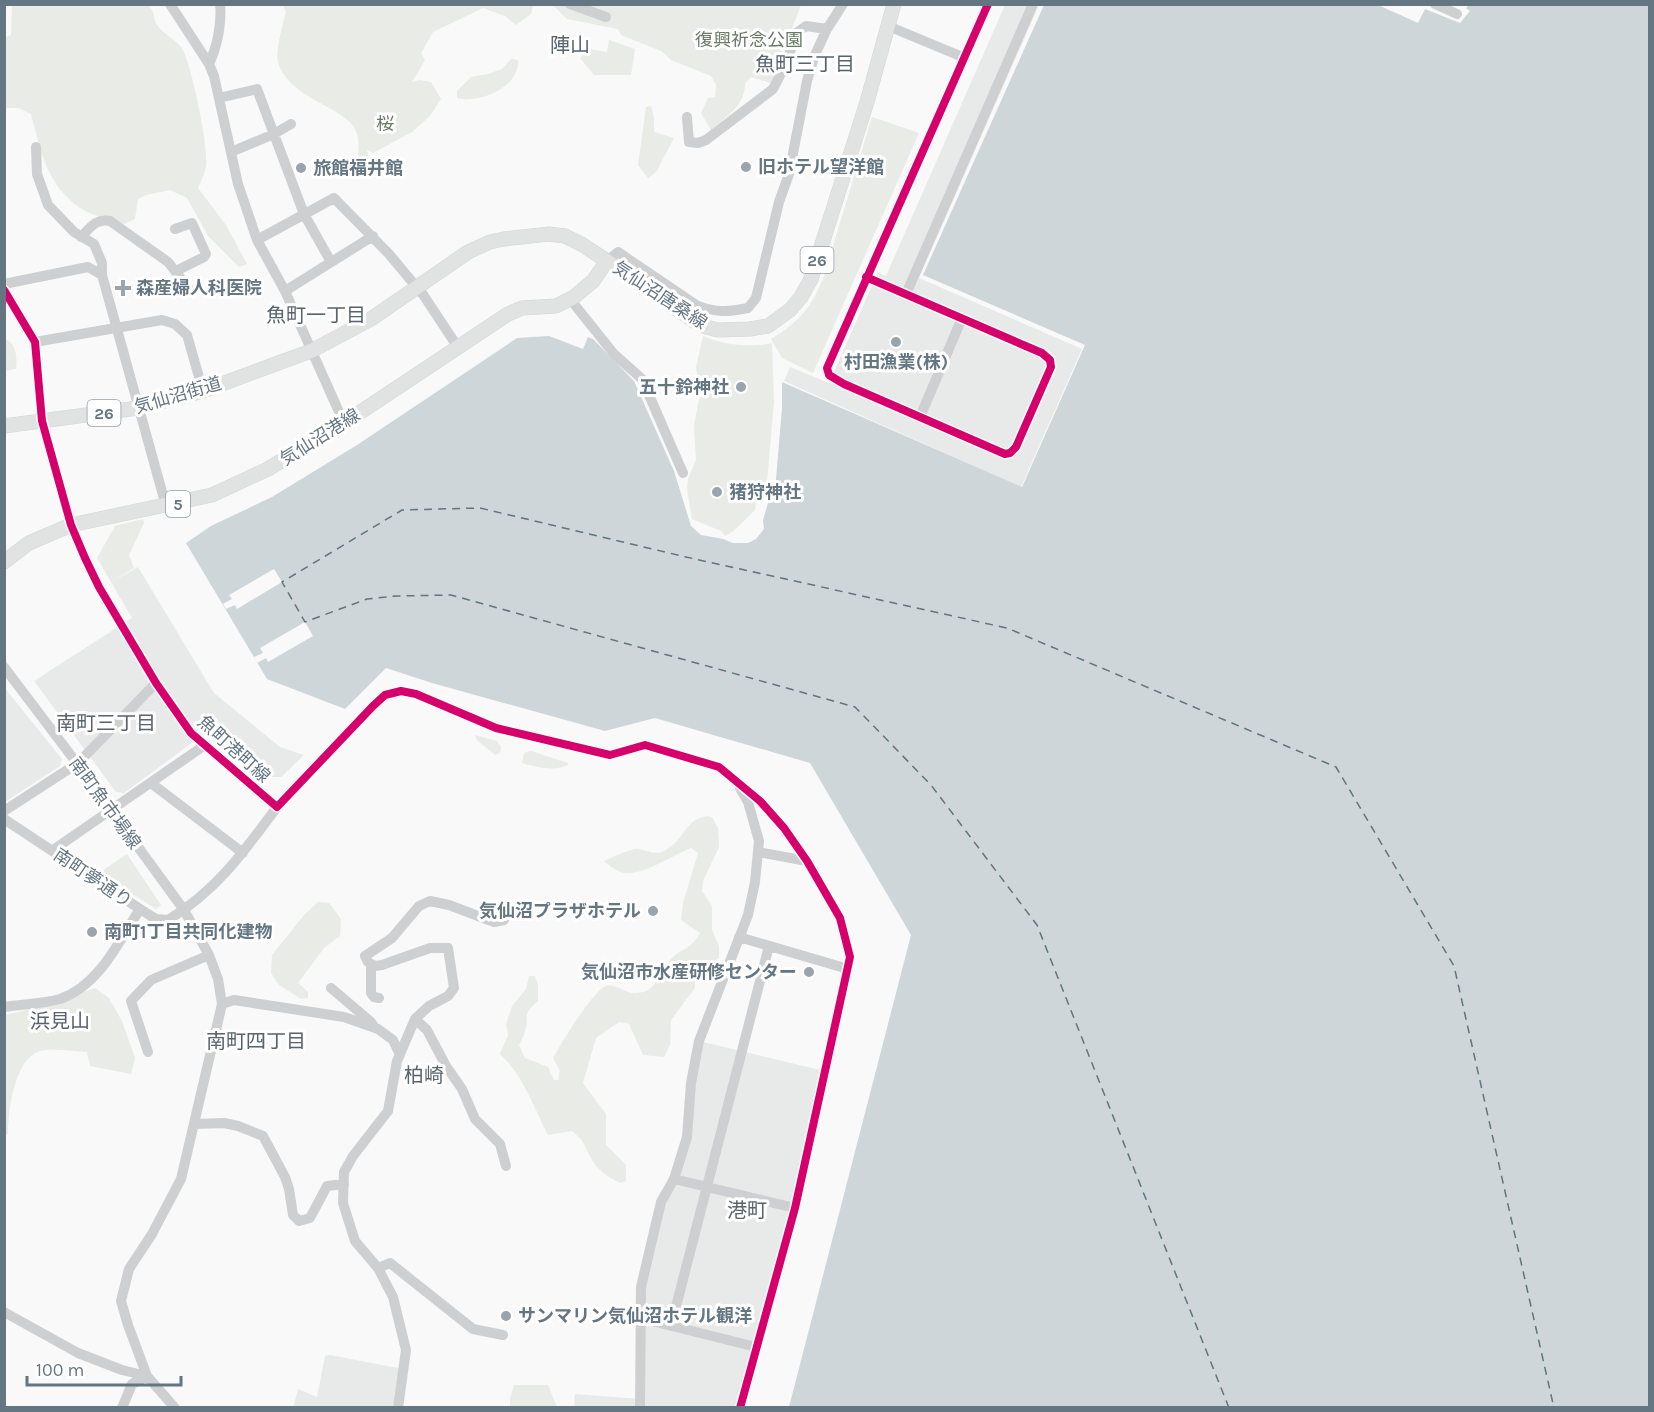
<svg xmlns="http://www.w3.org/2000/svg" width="1654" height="1412" font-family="Karla,'Noto Sans JP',sans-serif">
  <rect width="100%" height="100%" fill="#f9f9f9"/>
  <path fill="#e8e9e9" d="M1005,5H1039L919,278L1082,349L1021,487L784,381L790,367L829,383L878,272L886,276Z
    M138,567L214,693L280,747L304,755L281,777H259L204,734L124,793L116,792L34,681L132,618L111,582Z
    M4,687L62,759L60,766L5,802Z
    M699,1041L824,1071L741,1407L574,1408L575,1394L640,1399V1318L661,1202L687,1137Z
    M330,1355L403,1369L398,1407L293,1408L298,1389L317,1397L325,1356Z"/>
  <path fill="#e8ebe6" d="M12,5H148C157,14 152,18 157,25C163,34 175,39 181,47C191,60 209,149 206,166C205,173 201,181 198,188L226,225L247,264L239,267L208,236L187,198L170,190L146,195L138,199L135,219L124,224C110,219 92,216 80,208C46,184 41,151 31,114L18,108H5L4,38L11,35Z
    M283,5H801L771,83L751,77L745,83C745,106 727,116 711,130L701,113L708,98L715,97L716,85L711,76L671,60L661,51L621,35L618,29L567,19L553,5H533L531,14L516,25L505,16L483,8L433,32L421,53L425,60L412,82L420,80L431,82L441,99L430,116L412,132L373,153L367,150L369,160V168L363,169L357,166C358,157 360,144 357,134C350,106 290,102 278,62C275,51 283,24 286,12Z
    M609,40L635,49L631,75H594L580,58L589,49L607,52Z
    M511,59L518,60C520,87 480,104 457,98V91L471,77L488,74L502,69Z
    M651,106L654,117V132L674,138L656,172L648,178L638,165L646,107Z
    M872,117L919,133L813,373L782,358L771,339C799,322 810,309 823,279Z
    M703,336C724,345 750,348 772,343L774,401L767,483L759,481L755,510C747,517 734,533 725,536L721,531L692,519L687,489L688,479L696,460L694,426L700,393L696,367Z
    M5,339C17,344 17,357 16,369L5,371Z
    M143,519L144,523L129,555L134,568L111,582L97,558L115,526Z
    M475,735L497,741L501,747L500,753L495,755L477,740Z
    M531,751L568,763V765C553,772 537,767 522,763L524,753Z
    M707,816L712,817L718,828L719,847L703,881L702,891L712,906V930L719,946V958L707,969L695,976V988L671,1020L670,1045L664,1057L643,1055L629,1024L619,1022L596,1038L583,1083L606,1114V1145L626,1165V1181L620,1183C608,1177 597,1170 591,1158C583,1143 586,1143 572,1131L548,1135C534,1108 523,1075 500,1054L508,1035L506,1024L512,1006L526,989L529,976H535L538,985V1001C521,1015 530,1016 525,1031C524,1036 521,1041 519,1045L525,1058L548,1067L554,1080H558L560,1071L553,1058C560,1045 592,993 604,987C615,981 624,994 635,993C638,993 646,992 648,990C659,983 662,968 670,960C682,947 689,952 700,933L681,920L683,903L698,853L691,848C673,855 644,875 625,873C617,872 610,866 604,861C614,857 626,850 636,849C646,849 654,856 664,851C686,840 683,820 707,816Z
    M127,854L161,905L156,909L99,873Z
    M318,902L329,903L341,919L340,936L324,948L298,983L308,992V998L301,999L279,985L271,973L272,955L304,915Z
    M95,988L109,998L122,1021L135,1058L131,1074L90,1066L87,1052C77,1051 48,1048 40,1051C14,1059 8,1111 8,1134L5,1136V1015L44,1006Z
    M514,1385H548L557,1407H510V1399Z"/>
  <path fill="#ced6d9" d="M1376,4L1418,23L1425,9L1460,23L1470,11L1466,8L1469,5H1649V1407H789L911,935L810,763L655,718L605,731L432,683L386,668L345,709L267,679L186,543L211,526L272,497L357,445L517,338L549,336L583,349L588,337L593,339L634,381L674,471L691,526L701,535L723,539L733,543H748L756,539L764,529L763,520L771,493L775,491L782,408V382L1022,487L1085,345L923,275L1044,5Z"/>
  <path fill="#f9f9f9" d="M274,569L282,582L237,609L235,605L226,609L223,604L232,599L229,595Z
    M305,622L313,636L268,662L266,658L257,663L254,657L263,653L260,648Z"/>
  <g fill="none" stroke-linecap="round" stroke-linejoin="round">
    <path stroke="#60757c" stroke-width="1.5" stroke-dasharray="8 6" stroke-linecap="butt" d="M1229,1408L1037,925L931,785L855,707L451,595L396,596L367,599L305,622L282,582L402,510L480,508L686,557L1007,628L1336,767L1454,966L1554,1408"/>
    <defs>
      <path id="major" d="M4,426L138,408L203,391L311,351L371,319L468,252L490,242L504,239L549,234L565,236L583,245L607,261L694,321L706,327L718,330L750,329L768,326L790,310L801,297L811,279L867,102L894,4
        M4,562L29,543L71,525L212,495L268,469L344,423L508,314L522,308L556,306L574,297L593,281L607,261"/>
    </defs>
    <use href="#major" stroke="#d5d6d7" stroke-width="15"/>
    <path stroke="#cecfd0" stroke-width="10" d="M170,4L209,64L214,76L238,184L257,240L285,291L344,423
      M570,4L606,17
      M1435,4L1457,14
      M888,26L965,58
      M209,64C217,47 222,24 220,4
      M219,98L257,89L304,214L331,262
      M687,117L689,142L698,143L706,140L773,89L787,62L796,33L806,26L827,29
      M36,147L37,174L48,205L74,232L94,244L102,263V275L166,506
      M231,152L274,134L291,124
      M175,229L192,223L206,254L204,257L176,271
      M81,237C90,228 96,218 110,221L168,262L189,289
      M257,240L334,198L389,254L424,296L457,346
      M607,261L618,252L696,305C715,313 729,312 748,308L756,298L779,202L789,174L807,81L814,57L827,29L843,4
      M866,277L1042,353L1050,360L1051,367L1016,447L1010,453L1005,454L844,384L829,375L827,368L988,4
      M4,284L88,267L102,275
      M4,290L35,342L42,421L71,525L85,558L99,587L156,683L191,733L277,807L373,706L385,695L401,691L416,694L496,728L610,755L645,745L719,767L760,801L784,828L807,861L840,918L850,957L795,1208L740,1408
      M285,291L373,236
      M906,294L1033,4
      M570,299L614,354L642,379L683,473
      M35,342L162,320L175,324L187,335L203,391
      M920,417L962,318
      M4,667L79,766L184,910L209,955L218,979L222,1004L181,1179L152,1234L129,1269L121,1301L128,1325L147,1376L175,1408
      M151,783L243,853
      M4,811L78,763L156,683
      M4,819L140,909L156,919L168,920C217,890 243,853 277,807
      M53,850L205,745
      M758,852L807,861
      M739,937L848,969
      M371,964V993L374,997L379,998
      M331,988L371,1022L375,1028
      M222,1004L234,1000L344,1017L378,1029L393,1040L400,1055
      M4,1007C22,1004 43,1004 60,999C99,986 119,941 140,909
      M415,1019L427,1030L446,1066L462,1089L475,1119L500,1144L506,1166
      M148,1052L131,1001L151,980L209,955
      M194,1124L224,1123L238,1126L263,1136L285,1177L289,1189L293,1215L299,1221L310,1218L327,1186L344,1184
      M674,1179L795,1208
      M378,1268L390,1263L473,1329L503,1335
      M4,1312L78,1353L122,1370L147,1376
      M640,1318L756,1347
      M671,1326L769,946
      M122,1408L132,1384L147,1376
      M398,1408L406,1350L393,1297L378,1268L355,1241L343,1203L344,1172L353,1156L388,1111L397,1061L415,1019L429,1006L448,996L454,988L448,948H430L382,965L375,966L368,962L365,956L392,938L419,906L430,901L449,905L494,922L504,920L506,911
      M640,1408L641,1287L661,1202L674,1179L687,1137L691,1083L699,1041L748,915L755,882L759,841L748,802L740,788"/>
    <use href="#major" stroke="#e1e2e2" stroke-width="14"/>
    <defs>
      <path id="cycleway" d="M866,277L1042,353L1050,360L1051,367L1016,447L1010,453L1005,454L844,384L829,375L827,368L988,4
        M4,290L35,342L42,421L71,525L85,558L99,587L156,683L191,733L277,807L373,706L385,695L401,691L416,694L496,728L610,755L645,745L719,767L760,801L784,828L807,861L840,918L850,957L795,1208L740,1408"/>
    </defs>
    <use href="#cycleway" stroke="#fff" stroke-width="11"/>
    <use href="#cycleway" stroke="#d6006c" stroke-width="8"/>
  </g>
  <g fill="#99a4ac" stroke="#fff" stroke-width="2">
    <circle cx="746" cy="167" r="6"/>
    <circle cx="301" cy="168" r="6"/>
    <path d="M120 279h6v6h6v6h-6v6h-6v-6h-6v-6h6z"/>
    <circle cx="896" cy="342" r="6"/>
    <circle cx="741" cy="387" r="6"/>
    <circle cx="717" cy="492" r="6"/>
    <circle cx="653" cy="911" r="6"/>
    <circle cx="92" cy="932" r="6"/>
    <circle cx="809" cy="972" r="6"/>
    <circle cx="506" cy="1316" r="6"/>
  </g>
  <g text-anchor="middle" stroke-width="6" stroke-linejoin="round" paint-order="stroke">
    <g fill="#fff" stroke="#939fa8" stroke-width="1.5">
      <rect x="800.5" y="247" width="33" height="26" rx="4.5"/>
      <rect x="87.5" y="400" width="33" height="26" rx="4.5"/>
      <rect x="166" y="491" width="24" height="26" rx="4.5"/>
    </g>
    <g font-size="16" font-weight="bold" fill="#657683">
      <text x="817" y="266">26</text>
      <text x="104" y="419">26</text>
      <text x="178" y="510">5</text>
    </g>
    <g font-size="18" fill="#687a64" stroke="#fff">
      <text x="749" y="46">復興祈念公園</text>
      <text x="385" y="130">桜</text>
    </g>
    <g font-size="18" font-weight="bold" fill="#657683" stroke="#fff" text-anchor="start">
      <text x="758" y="173">旧ホテル望洋館</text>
      <text x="313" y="174">旅館福井館</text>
      <text x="136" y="294">森産婦人科医院</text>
      <text x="896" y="368" text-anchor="middle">村田漁業(株)</text>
      <text x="729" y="393" text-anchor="end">五十鈴神社</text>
      <text x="729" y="498">猪狩神社</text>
      <text x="641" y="917" text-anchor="end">気仙沼プラザホテル</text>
      <text x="104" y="938">南町1丁目共同化建物</text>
      <text x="797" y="978" text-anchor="end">気仙沼市水産研修センター</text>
      <text x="518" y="1322">サンマリン気仙沼ホテル観洋</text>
    </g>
    <g font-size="18" fill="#657683" stroke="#fff">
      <text transform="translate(660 295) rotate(33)" y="6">気仙沼唐桑線</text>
      <text transform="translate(178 395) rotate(-16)" y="6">気仙沼街道</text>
      <text transform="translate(320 437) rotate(-32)" y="6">気仙沼港線</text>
      <text transform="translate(234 749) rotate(42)" y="6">魚町港町線</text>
      <text transform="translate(105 803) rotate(54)" y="6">南町魚市場線</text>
      <text transform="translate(93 878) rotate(34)" y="6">南町夢通り</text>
    </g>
    <g font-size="20" fill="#57646e" stroke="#fff">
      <text x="570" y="52">陣山</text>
      <text x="805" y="71">魚町三丁目</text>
      <text x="316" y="322">魚町一丁目</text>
      <text x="106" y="730">南町三丁目</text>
      <text x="60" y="1028">浜見山</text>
      <text x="256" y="1048">南町四丁目</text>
      <text x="424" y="1082">柏崎</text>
      <text x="747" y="1217">港町</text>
    </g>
  </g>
  <rect width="1654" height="1412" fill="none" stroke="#657683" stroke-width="12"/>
  <path d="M27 1376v9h154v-9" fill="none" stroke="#657683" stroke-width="3"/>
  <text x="36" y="1376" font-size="18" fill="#657683" stroke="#ffffff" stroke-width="4.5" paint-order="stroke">100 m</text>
</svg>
